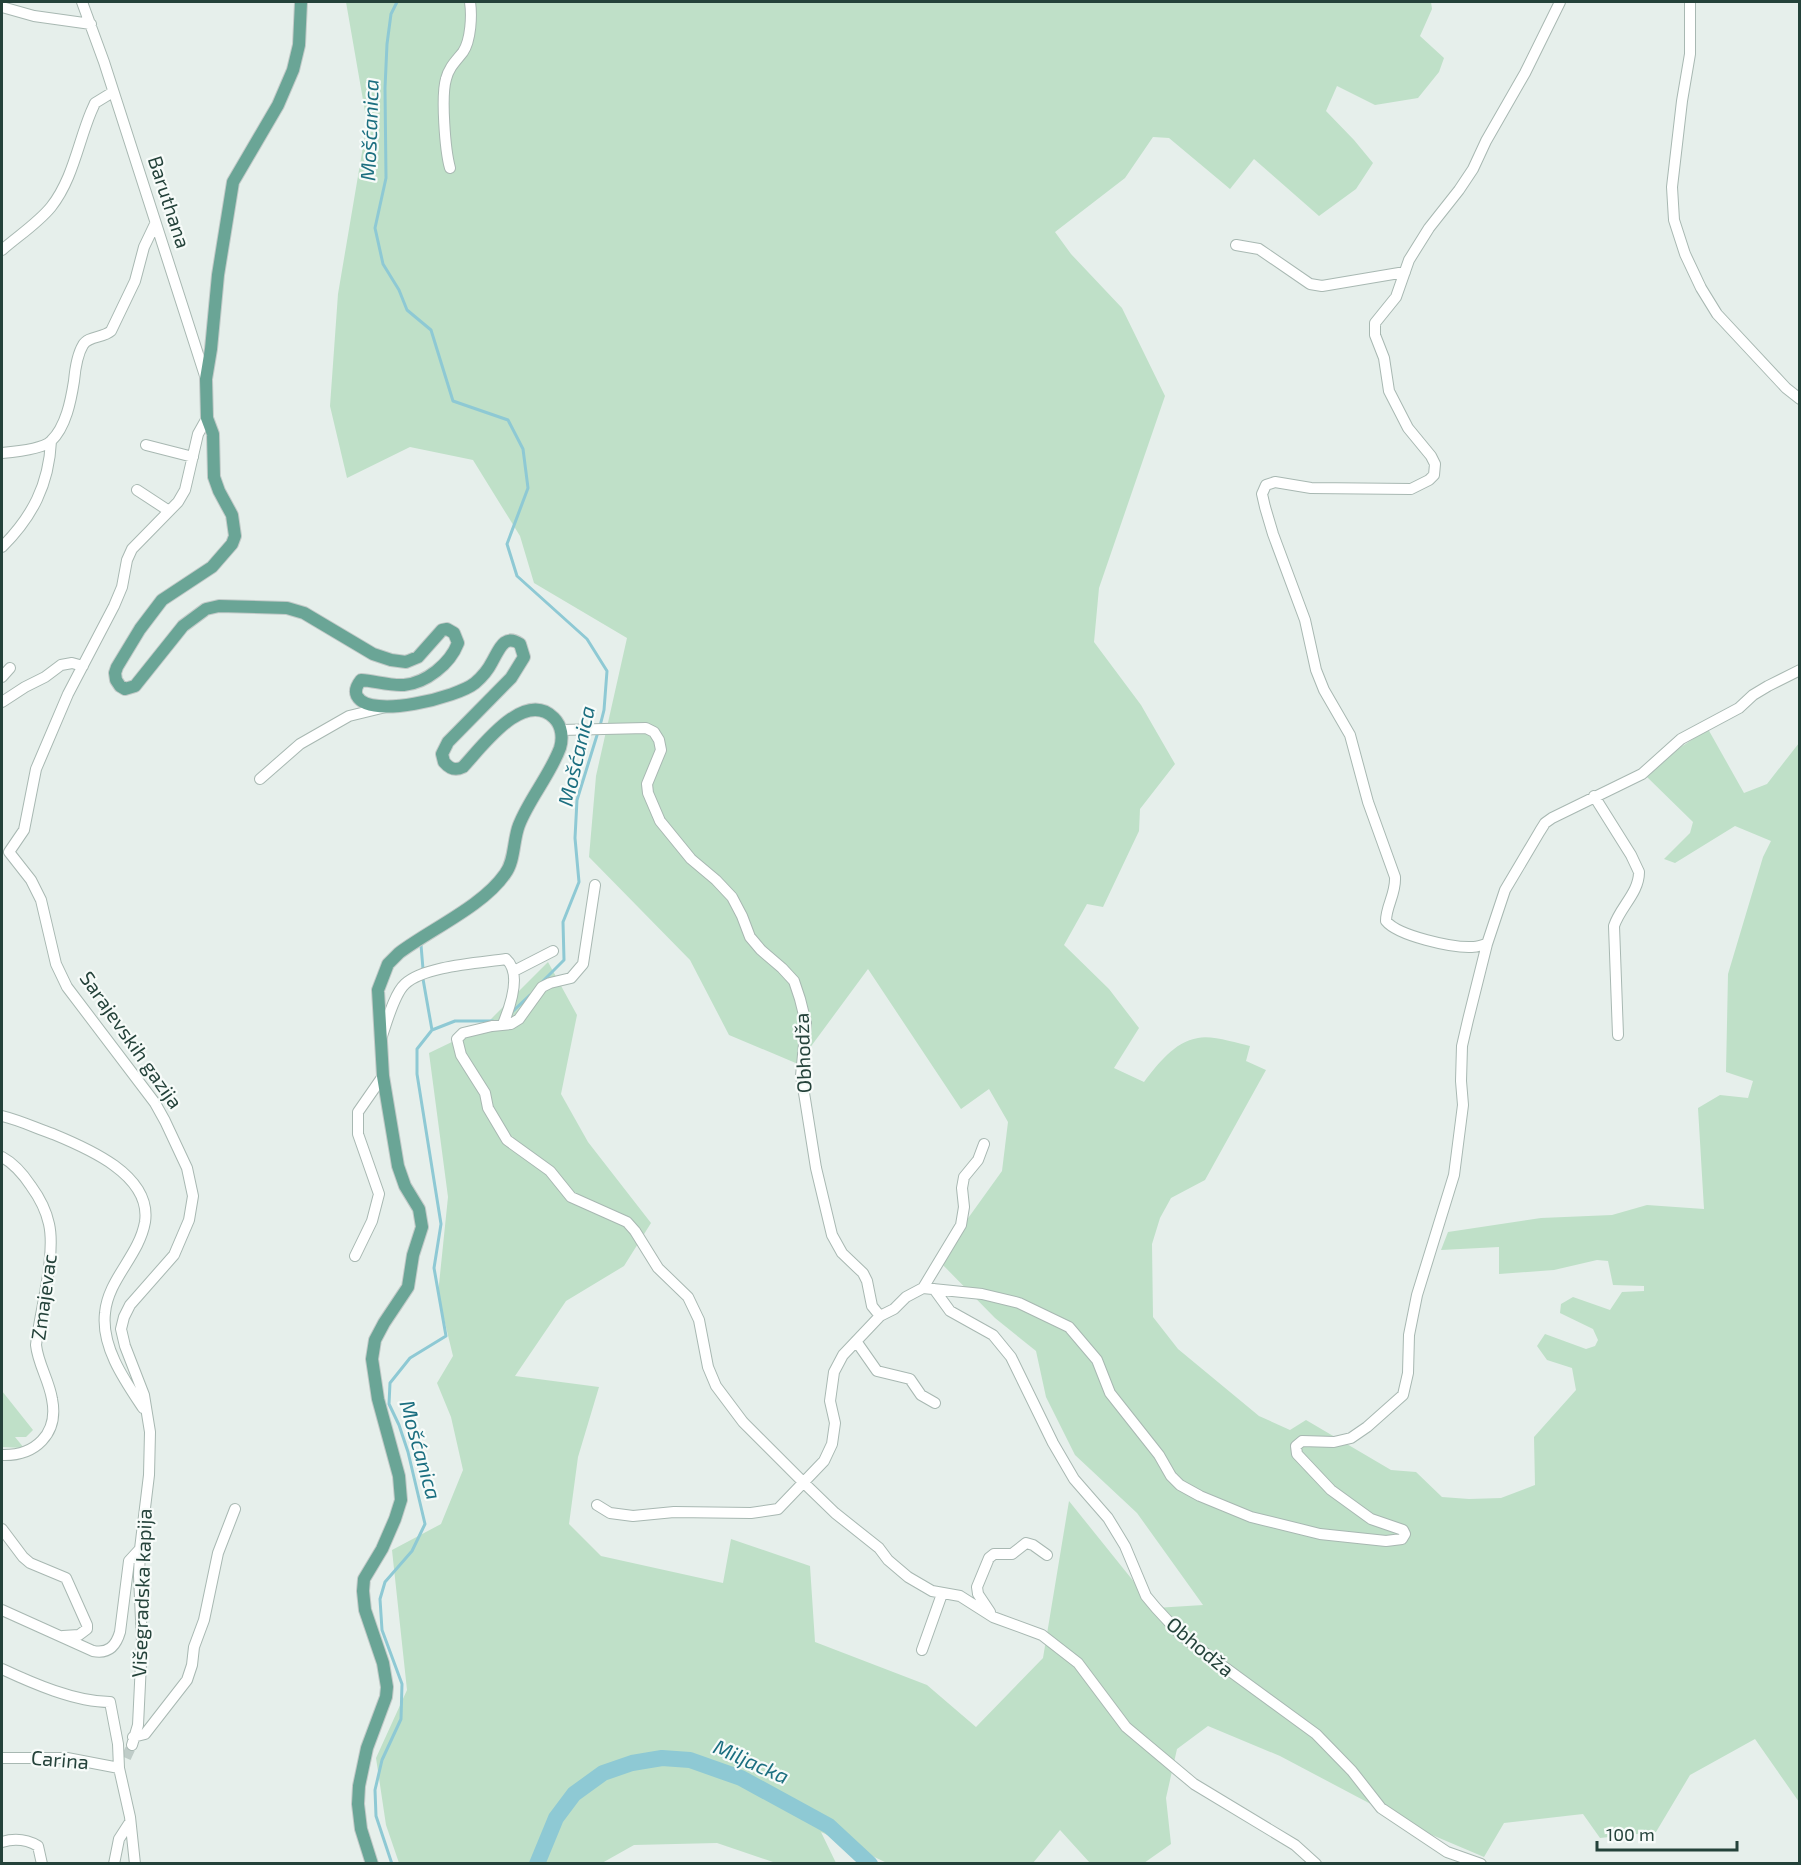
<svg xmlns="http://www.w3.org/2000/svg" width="1801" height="1865" font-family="'Exo 2',sans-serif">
  <rect width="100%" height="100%" fill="#e6efeb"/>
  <path fill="#bfe0c8" d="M346,2H1431L1432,9L1420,36L1444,58L1439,72L1418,98L1375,105L1337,86L1326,111L1354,140L1373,163L1356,189L1319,216L1254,159L1230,189L1169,138L1153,137L1125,178L1055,232L1071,254L1122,308L1165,396L1099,588L1094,642L1141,705L1175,764L1140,809L1139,831L1103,907L1087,904L1064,945L1109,989L1139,1028L1114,1068L1144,1082C1158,1064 1174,1042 1198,1038C1212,1035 1236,1043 1250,1046L1246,1061L1266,1070L1205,1180L1171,1198L1160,1218L1152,1244L1153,1317L1178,1349L1259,1416L1290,1430L1306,1420L1391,1470L1416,1472L1442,1497L1469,1499L1501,1498L1535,1485L1534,1437L1576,1390L1572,1368L1547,1360L1537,1346L1545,1334L1586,1349L1595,1346L1598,1340L1593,1329L1560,1313L1561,1304L1573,1297L1610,1310L1622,1292L1644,1291V1286L1613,1285L1608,1261L1597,1260L1554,1270L1499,1274V1247L1441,1250L1448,1232L1541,1218L1612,1215L1647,1205L1704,1209L1698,1108L1720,1095L1748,1098L1753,1081L1726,1072L1728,974L1763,857L1771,841L1735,826L1675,863L1664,859L1690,833L1693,822L1647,777L1678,749L1708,729L1744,793L1767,784L1799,743V1802L1755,1739L1690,1775L1656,1832L1600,1838L1583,1814L1504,1823L1484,1857L1418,1829L1280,1756L1208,1726L1177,1749L1166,1798L1171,1844L1144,1863H1090L1060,1830L1033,1863H887L821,1832L836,1863H776L717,1843L634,1845L602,1863H399L386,1825L376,1758L407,1690L392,1550L441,1524L463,1470L451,1417L437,1383L453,1356L438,1294L448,1197L429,1053L483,1027L548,962L577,1015L561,1094L588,1142L651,1223L624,1266L566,1301L515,1376L599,1387L578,1457L569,1524L601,1556L723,1583L731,1539L810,1566L815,1642L927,1685L976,1727L1043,1658L1069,1501L1155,1608L1203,1605L1137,1513L1075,1455L1046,1397L1036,1351L995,1318L938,1260L1002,1171L1008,1122L989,1089L961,1109L868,969L798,1064L729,1035L690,960L589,857L596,776L627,638L534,583L520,536L473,460L410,447L347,478L330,406L338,294L367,123Z
    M2,1391L33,1430L26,1437H15L24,1448L2,1447Z"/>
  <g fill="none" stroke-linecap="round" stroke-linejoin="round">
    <path stroke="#8ec9d4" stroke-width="3" d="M397,2L391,14L387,44L385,88L386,178L375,228L383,264L399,290L407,310L431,330L453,401L508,420L523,449L528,488L507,544L517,576L587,639L607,671L604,710L600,726
      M421,945L423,969
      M423,979L432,1030
      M543,981L564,960L563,922L579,882L575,838L577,800L598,732
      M511,1013L530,995
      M392,1864L376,1816L375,1790L382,1760L401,1719L402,1684L382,1630L380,1599L385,1582L412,1551L425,1524L408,1452L399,1425L389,1404L390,1383L410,1358L446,1336L434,1268L441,1224L417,1074V1049L432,1030L455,1021H493"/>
    <path stroke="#8ec9d4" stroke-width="16" d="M537,1864L556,1818L574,1794L603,1773L632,1763L662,1758L690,1760L741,1778L829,1826L870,1864"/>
    <path stroke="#bfccc8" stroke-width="10" stroke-dasharray="10 5" stroke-linecap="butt" d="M126,1758L132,1745"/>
    <defs>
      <path id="minor" d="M82,2L104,62L206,379
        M1690,2V54L1682,101L1672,187L1674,220L1685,254L1701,288L1717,314L1786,388L1800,399
        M2,7L34,16L91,24
        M450,168C445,150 441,96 446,79C449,67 456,61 463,52C471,40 472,15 470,2
        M1236,245L1259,249L1310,284L1322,286L1405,272
        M2,250C18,236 38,223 51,207C73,179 78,143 91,112L95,103L113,92
        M146,445L193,457
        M2,453C13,452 43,449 51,441C66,427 71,400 74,381C75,370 77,355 83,345C88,336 103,338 111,331L135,281L144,247L155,224
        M137,490L169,511
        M2,547C32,517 49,485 51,441
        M2,677L10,668
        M2,702L25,687L45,677L61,665L72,663L83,666
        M561,730L646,728L654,732L659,740L661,750L647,784L648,793L660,821L691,859L716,880L732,897L742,916L750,937L761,950L782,968L794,981L800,999L806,1023L801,1076L805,1099L816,1168L832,1235L842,1253L863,1273L867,1281L872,1306L880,1316
        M260,779L300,744L349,716L386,707
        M1594,796L1631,855L1639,872C1639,893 1620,907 1614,926L1618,1035
        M595,885L583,964L571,978L550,983L542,987L519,1019L511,1024L492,1026L463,1033L457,1039L461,1055L485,1093L488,1108L507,1140L550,1171L571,1197L627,1222L635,1231L658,1268L688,1297L699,1320L708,1367L716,1386L743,1422L803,1482L835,1513L879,1548L888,1560L908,1577L932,1591L960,1596L993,1617L1042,1635L1078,1663L1126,1727L1194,1784L1295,1845L1316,1864
        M1487,944C1482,945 1477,947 1472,947C1453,948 1398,936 1386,921C1386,906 1396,894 1395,877L1368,802L1350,735L1324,690L1316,670L1305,620L1273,534L1265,507L1262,494L1266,485L1275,482L1311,488L1411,489L1429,480L1434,475L1435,464L1431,456L1408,428L1389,391L1384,358L1375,335V323L1396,297L1409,260L1429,228L1459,190L1473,169L1486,141L1525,73L1560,2
        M514,971L553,951
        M382,1036C387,1022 394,994 405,984C424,966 479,963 506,959C522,973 510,1007 503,1024
        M2,1116C19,1120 36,1128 53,1134C87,1148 152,1175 145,1222C139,1256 108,1279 105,1313C101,1347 125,1381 143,1408
        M2,1157C15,1164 23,1174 31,1186C39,1197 46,1210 49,1224C56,1255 40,1312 36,1345C38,1364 49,1380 52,1399C59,1434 35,1456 2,1455
        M355,1256L372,1221L379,1194L358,1134V1112L383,1076
        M923,1288L961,1225L964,1207L962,1188L964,1177L978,1160L984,1144
        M934,1289L950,1311L993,1335L1011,1357L1053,1443L1074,1479L1108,1518L1125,1546L1146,1596L1156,1608L1182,1636L1316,1734L1352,1771L1381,1808L1447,1852L1481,1864
        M856,1341L877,1371L910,1379L921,1395L935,1403
        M597,1505L610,1513L633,1516L674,1512L751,1513L778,1509L824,1461L832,1444L835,1423L830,1401L834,1372L843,1355L880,1316L894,1309L906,1297L923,1288L982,1294L1019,1303L1069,1327L1097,1360L1110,1393L1159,1455L1171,1476L1180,1485L1200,1496L1251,1517L1320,1534L1386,1541L1402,1539L1405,1534L1403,1530L1371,1519L1331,1490L1297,1454L1296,1446L1302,1441L1334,1442L1351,1438L1367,1427L1403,1395L1408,1373L1409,1335L1417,1295L1454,1175L1463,1105L1461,1081L1462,1046L1468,1020L1487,944L1505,890L1540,831L1545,823L1552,818L1642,774L1681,739L1739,708L1753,695L1768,686L1800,670
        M2,1529L23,1557L30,1563L66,1578L87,1625V1629L79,1635L63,1636
        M2,1610L93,1651C108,1654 116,1646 120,1632L129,1561L140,1549
        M990,1612L978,1594L977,1587L989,1558L994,1554H1012L1026,1543L1033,1545L1047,1555
        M922,1650L942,1594
        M2,1669C32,1683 75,1702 110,1702L118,1744L119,1768L130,1817L135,1864
        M133,1737L145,1734L187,1680L192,1665L194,1647L204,1620L218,1553L235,1509
        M132,1745L138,1725L142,1642L139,1576L140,1549L149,1475L150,1432L144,1395L125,1346L121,1329L124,1317L130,1305L174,1255L189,1220L193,1196L187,1168L165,1121L155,1103L67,987L56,964L41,900L31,880L9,852L24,830L36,769L68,694L114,606L122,587L127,560L132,549L178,502L185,490L198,434L207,418
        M2,1758H67L119,1768
        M2,1842C15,1838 26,1839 38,1846L42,1864
        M114,1864L119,1839L130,1822"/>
      <path id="major" d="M301,2L299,45L293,70L278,105L233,182L218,275L211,349L206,379L207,418L213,434L214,477L219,491L232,515L235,536L232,544L212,567L162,600L140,629L117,667L115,673L116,680L120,686L125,689L135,686L183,626L206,609L219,606L287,608L304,613L373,654L391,660L406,662L418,657L442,630L447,629L454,633L458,643C450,664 426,683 404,685C390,686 375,681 361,680C357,685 354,690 357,696C370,720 458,697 475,683C482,677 488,670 492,662C499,650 504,633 520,644L524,657L511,678L448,742L442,754L444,762C450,769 455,771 463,767C481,748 524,688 554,718C562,726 563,738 560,748C550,775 529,799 519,825C513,840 515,861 505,874C483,906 431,929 399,953L388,964L378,990L383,1076L398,1166L405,1186L419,1209L422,1227L413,1255L408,1287L384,1323L375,1340L372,1359L378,1399L399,1476L401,1500L395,1519L382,1549L364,1579L363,1591L365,1610L383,1663L387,1687L386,1697L367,1748L359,1786L358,1804L361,1829L372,1864"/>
    </defs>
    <use href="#minor" stroke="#a8b8b2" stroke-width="12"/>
    <use href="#major" stroke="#c2cac8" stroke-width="14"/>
    <use href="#minor" stroke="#fff" stroke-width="10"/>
    <use href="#major" stroke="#6aa596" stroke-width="12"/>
  </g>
  <g text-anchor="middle" stroke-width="4.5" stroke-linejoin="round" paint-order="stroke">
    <g font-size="20" fill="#24423a" stroke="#f7fbf9">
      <text transform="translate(169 202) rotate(72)" y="7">Baruthana</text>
      <text transform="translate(131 1040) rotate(55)" y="7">Sarajevskih gazija</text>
      <text transform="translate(803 1053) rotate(-92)" y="7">Obhodža</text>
      <text transform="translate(44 1297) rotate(-82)" y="7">Zmajevac</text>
      <text transform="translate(142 1593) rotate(-88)" y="7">Višegradska kapija</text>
      <text transform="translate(1200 1647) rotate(40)" y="7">Obhodža</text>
      <text transform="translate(60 1760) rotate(5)" y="7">Carina</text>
    </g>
    <g font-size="21" font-style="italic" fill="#1c6f80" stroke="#f7fbf9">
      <text transform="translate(370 130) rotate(-88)" y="7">Mošćanica</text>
      <text transform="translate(577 756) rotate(-77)" y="7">Mošćanica</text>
      <text transform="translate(420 1450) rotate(74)" y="7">Mošćanica</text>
      <text transform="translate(751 1762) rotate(24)" y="7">Miljacka</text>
    </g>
  </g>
  <rect width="1801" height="1865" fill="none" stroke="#24423a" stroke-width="6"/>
  <path d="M1597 1841v9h140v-9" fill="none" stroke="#24423a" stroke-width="3"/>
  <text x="1606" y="1841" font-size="18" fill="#24423a" stroke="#f7fbf9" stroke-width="4.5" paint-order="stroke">100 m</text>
</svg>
